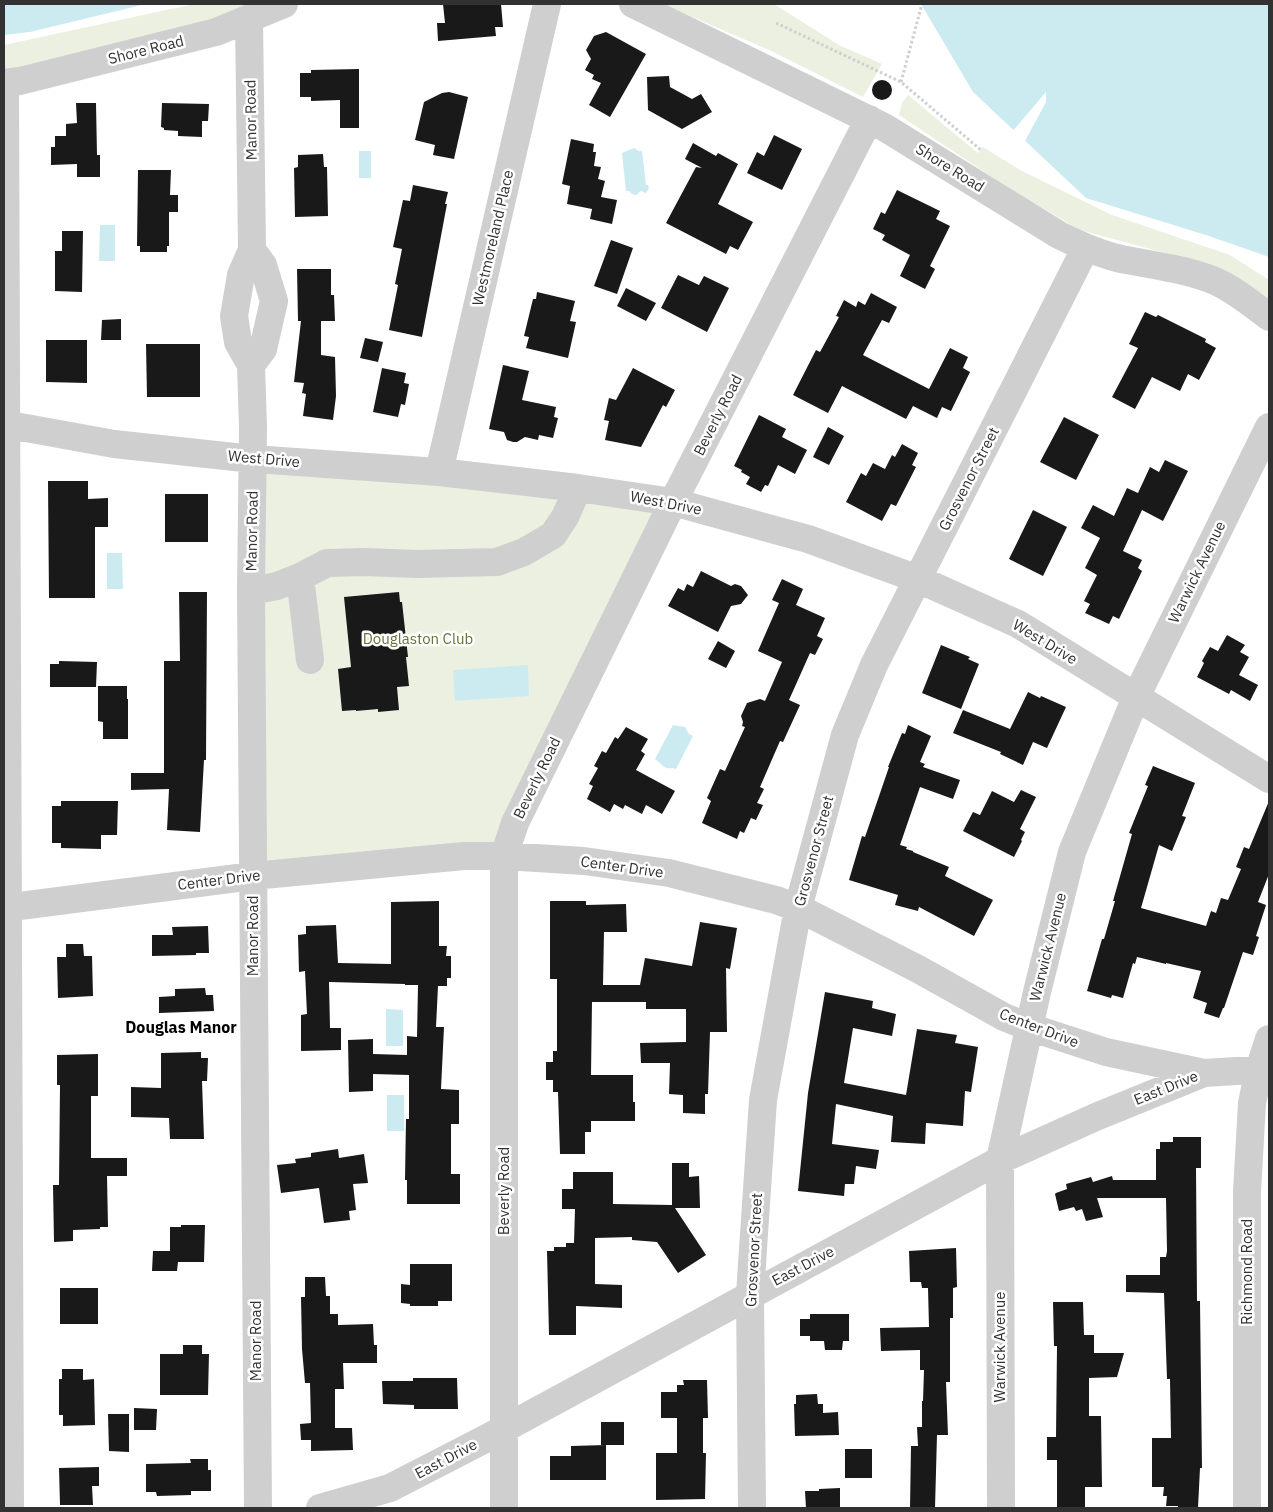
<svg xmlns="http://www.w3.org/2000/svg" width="1273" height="1512" font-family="'IBM Plex Sans',sans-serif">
  <rect width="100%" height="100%" fill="#fff"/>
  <path fill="#ecf0e0" d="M194,4H259L238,14L33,68L4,70V45Z
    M662,4H774L839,45L882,64L863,97L767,49Z
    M908,95L978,153L983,147L1020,170L1112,215L1230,255L1269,280V305L1165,253L1080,230L1007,187L899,115L902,103Z
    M250,460L670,503L498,855L253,876Z"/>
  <path fill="#cbebf1" d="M4,4H146L30,32L4,35Z
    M921,4H1269V257L1209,236L1086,198L973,92Z
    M634,148L639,151H642L646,185H648L649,188L646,193L641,191L636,195L632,194L629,191H626L622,153Z
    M359,151H371V178H359Z
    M100,225H115V261H99Z
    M107,553H122L123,589H107Z
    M528,665L529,696L455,701L453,670Z
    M673,725L685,727L689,734L693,736L676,769L672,768C663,770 662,763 655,759Z
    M386,1009L403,1010V1046H386Z
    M387,1095H404V1131H387Z"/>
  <path fill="#fff" d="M1046,92V102L1024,143L1012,132Z"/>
  <path fill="#191919" d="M443,4H501L503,27H495L496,36L438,41L437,23H445Z
    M606,32L646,54L610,117L589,105L601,83L592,79L594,75L585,70L591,59L586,50L594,36Z
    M359,69V128H340V100L311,101V97H300V73H311V70Z
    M669,76L670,87L692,99L701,94L712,112L682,129L648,110L647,77Z
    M872 90a10 10 0 1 1 20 0a10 10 0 1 1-20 0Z
    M449,92L468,97L454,159L433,155L435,145L415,140L424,102L442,93Z
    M76,103H96L97,155H100V177H77V164L51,165V147H55V136H66V124L77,123Z
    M162,103L209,104L208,121H202V137L178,136V131L164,130V128L161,127Z
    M774,135L802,149L782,190L747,173L757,152L764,156Z
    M571,139L594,144L593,152H596L594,166L601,167L598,179L605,181L601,197L617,200L612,224L590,219L592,209L567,204L570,186L562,184Z
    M693,143L716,156L718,153L738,164L718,204L753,222L738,250L730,246L726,254L666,223L696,167L702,168L685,159Z
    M323,154L324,167H327L328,216L295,217L294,168L298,167V155Z
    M138,170H171L170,195H178V212H169V246H167V252H140V246H137Z
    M413,185L448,192L445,204H447L422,337L389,330L398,285L395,284L402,249L393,247L403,200L410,201Z
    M897,190L940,211L936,219L950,226L930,266L935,269L925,289L900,276L910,255L882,240L885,235L873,229L881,212L885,214Z
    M62,231H83L82,292L55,291V251H62Z
    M611,240L633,248L617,294L594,286Z
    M297,269H331V295H334L335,321H321V355L335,357L336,396L333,420L303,416L306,394L302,393L304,383L294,382L301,321H298Z
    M678,275L699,285L704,276L729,288L707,332L661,308Z
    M626,288L656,303L646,321L617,306Z
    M537,292L575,301L570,321L576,322L568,358L526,348L529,337L524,336L533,299H536Z
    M871,293L897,307L889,323L882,320L863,355L929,389L950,348L968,357L963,368L970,372L951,411L942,407L937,418L913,406L906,419L842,386L828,413L793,395L816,350L820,352L839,317L836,316L844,300L856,307L858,301L865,305Z
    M1145,312L1156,317L1158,315L1206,339L1205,342L1216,348L1199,380L1188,374L1180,391L1152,377L1135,409L1112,397L1138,348L1129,344Z
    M121,319V340H101L102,320Z
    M365,338L383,342L378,362L360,358Z
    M46,340H87V383L46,382Z
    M146,344H200V397H147Z
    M503,365L529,371L522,400L556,407L554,417L558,418L553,438L539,435L538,440L525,437L517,442H513L507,440L504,432L489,429Z
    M382,368L406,373L404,383L409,384L405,405L401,404L398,417L373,412Z
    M633,368L675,390L666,407L663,405L641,447L605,440L609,421L604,420L609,398L616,400Z
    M759,415L786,429L782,437L807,450L795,474L778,465L768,486L765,485L761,492L746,484L750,477L741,472L742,470L734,466Z
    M1064,417L1099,435L1076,480L1040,462Z
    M828,427L844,436L829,465L813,457Z
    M902,444L918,453L912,465L916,467L896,506L891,504L882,521L846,502L861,473L866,476L873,463L885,469L892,455L895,457Z
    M1165,460L1188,471L1163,521L1142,510L1123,551L1142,560L1138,568L1142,571L1119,619L1113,616L1109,624L1085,613L1090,604L1084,601L1097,575L1085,568L1100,538L1081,528L1093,505L1114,516L1127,488L1138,493L1150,467L1159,472Z
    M48,481H88V499L108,498V527H95V598H49Z
    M165,494H208V542H165Z
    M1033,510L1067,527L1043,576L1009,559Z
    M701,571L731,586L735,584L741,586L748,595L741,604L731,606L718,632L668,606L678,588L684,591L687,584L693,587Z
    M782,579L803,589L796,605L825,618L817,636L823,639L815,655L810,653L789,700L800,705L783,742L780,741L760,787L764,789L757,803L763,805L756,820L751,818L744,833L740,831L737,839L702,823L711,801L707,798L720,769L725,771L745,727L742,726L743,722L741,716L747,703L760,699L765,701L782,662L758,651L779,603L772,600Z
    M179,592H207L206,760H204L200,832L167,830L169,789L131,790V773H164V661H180Z
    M399,592L400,602H402L408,657H406L409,686L397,687L399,710L378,712V709L356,711V710L342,711L338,669L351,667L344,597Z
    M1227,635L1245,645L1240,652L1249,657L1239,675L1258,685L1250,701L1231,690L1229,694L1197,677L1204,663L1202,661L1210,647L1218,651Z
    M718,641L735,651L726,668L708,659Z
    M941,645L970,657L968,659L979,664L961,709L922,693Z
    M59,661L97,662L96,687H50V664H59Z
    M98,686H127V699H128V739H103V722L98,721Z
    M1028,692L1040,698L1041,696L1066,707L1047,748L1033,742L1023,765L1000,754L1001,752L953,733L963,710L1010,729Z
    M908,725L931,736L920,762L925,764L923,767L960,780L953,799L920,787L900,845L907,847L906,849L913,851V852L949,867L945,876L993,900L974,936L919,907L918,911L895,905L898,895L849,880L862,836L865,837L889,767H888L902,733L905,734Z
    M626,727L648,739L641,751L645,754L636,770L675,791L662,814L646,805L642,814L625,805L623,809L614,804L610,812L587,799L593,786L589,784L598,768L594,766L602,751L606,753L615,737L618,739Z
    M1153,766L1195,783L1182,816L1186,817L1172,851L1159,845L1141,908L1206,926L1211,911L1216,913L1221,898L1228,900L1241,869L1236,867L1244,847L1249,849L1269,801V874L1258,902L1266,905L1256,936L1259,937L1253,955L1243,952L1224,1008H1223L1219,1018L1204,1013L1207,1003L1193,998L1201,971L1166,963V964L1137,957L1135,964L1133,963L1123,998L1112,995L1111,998L1087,991L1102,939H1104L1115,901H1113L1132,834L1129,833L1148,786L1145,785Z
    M1021,790L1036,797L1020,829L1025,832L1021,840L1022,841L1014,857L963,831L973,812L980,815L992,791L1014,802Z
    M61,801H118L117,835H101V849L61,848V843H52V806H61Z
    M439,901V946H447L446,956H451V978H447V986H438L436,1027H444L441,1089L459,1090V1124H451V1174H460V1204H407V1180H405L406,1119H409V1075L373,1074V1091L349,1092L348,1040L373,1039V1054L407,1055V1036L417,1037L418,985H405V984L329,982L330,1028H341V1050L301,1051V1015L307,1014L305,971L299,972L298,935L306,934V926L336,925L338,963L391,964V902Z
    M550,901H586V905L626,904L627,932H604L603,985H640L645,958L692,966L700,922L737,928L730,969L726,968L727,1032H710L708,1094H705V1114L683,1113V1095L669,1094L670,1063H641L640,1043L686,1042V1009H646V1002H592L591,1075H633V1102H635V1121H591V1132H585V1154H560L558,1092H553V1080H546V1062H553V1051H557V979H550Z
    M208,926L209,953H196V955L152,956V935H173L172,927Z
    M66,944H83L84,956H92L93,996L58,998L57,957H66Z
    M205,988L206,995H213L214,1011L159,1013V997L175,996V989Z
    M825,992L873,1001L872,1008L896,1014L892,1036L853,1028L844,1083L906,1095L917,1029L957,1035L955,1043L978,1047L971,1092L965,1091L963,1126L926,1123L925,1144L891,1142L893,1116L836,1104L832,1144L879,1150L876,1169L856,1166L854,1184H845L844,1196L798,1191L808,1093Z
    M201,1052V1058H208L207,1081H202L204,1139H170L169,1118L131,1117V1087L161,1088V1053Z
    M98,1054V1096H91V1158H127V1176H107L108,1227H100V1229L73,1230V1241L54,1242L53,1185H59L60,1085H57V1055Z
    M1173,1137H1201V1168H1196L1197,1301H1200L1202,1468H1200L1198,1508H1178V1506H1166L1167,1496H1163L1164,1487H1152V1438H1171L1170,1379H1167L1164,1293L1126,1292V1275H1160V1257H1166L1167,1251L1166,1198H1097L1103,1217L1086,1221L1082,1209L1076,1211L1074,1207L1059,1211L1055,1194L1056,1193L1067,1189L1066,1184L1091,1177L1093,1182L1112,1176L1113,1180H1156V1149H1160V1142H1173Z
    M338,1149L339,1158L364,1154L368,1183L353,1184L356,1210L349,1211L350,1220L324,1223L319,1188L281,1193L277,1165L296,1163L295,1159L311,1157V1153Z
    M672,1163H689V1177L699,1176L700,1208H675L706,1255L678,1273L657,1242L632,1240V1237L595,1238V1284L622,1285V1308L576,1306V1335H549L547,1251H554V1247H566V1243H574L575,1209H562V1189H573V1172H613V1204L672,1205Z
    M181,1225H205L204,1262H178L177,1271H152L153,1251H170V1227H181Z
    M956,1248L957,1287L953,1288V1318H950V1382H946L948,1435H937L935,1508H910L911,1446H918L917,1427H922V1401H923L924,1370H920V1350L881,1351L880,1328L929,1327L928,1288H922L921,1282H910L909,1251Z
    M410,1264H452V1301H438V1306H410V1304L401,1303V1284L410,1285Z
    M305,1277H325L326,1296H330V1314H338V1325L373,1324L374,1345H377V1363H343L344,1389H335V1428H352L353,1450L311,1451V1440H301L300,1424L311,1423L310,1383H305L302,1349L301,1297H305Z
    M60,1288H98V1324H60Z
    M1053,1302H1083L1084,1335H1094V1353H1124L1117,1377L1089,1378V1416H1101L1102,1487H1085V1508H1057V1460H1047V1437H1056L1057,1346H1054Z
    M810,1314H849V1341H843L842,1350H825L824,1341H810V1336H800V1319H810Z
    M183,1345H202V1354H209L208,1395H160V1354H183Z
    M62,1369H83V1380L94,1379L95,1425L63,1426V1415H59V1379H62Z
    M413,1378H457L458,1409H414V1405L383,1404L382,1381H413Z
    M683,1380H707L708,1418H703V1453H706L705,1499L656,1500V1453H677V1418H661V1392H677V1385H684Z
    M817,1394L818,1404H823V1413L838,1412L839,1435L795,1436L794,1404H796V1395Z
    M134,1408L157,1409L156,1430H134Z
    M108,1414H129V1452L109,1451Z
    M601,1422H624V1445H601Z
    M606,1445V1480H550V1456H571V1446Z
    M845,1449H872V1478H845Z
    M190,1459H208V1470H211V1491H191V1495L157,1496L156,1492H146V1464L191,1463Z
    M99,1467V1486H92L93,1505H60L59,1468Z
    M840,1488V1508H806L805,1491H819V1489Z"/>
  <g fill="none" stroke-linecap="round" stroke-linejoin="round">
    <path stroke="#cfcfcf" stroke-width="3" stroke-dasharray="2.5 2.5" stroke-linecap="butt" d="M776,23L901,82L981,150
      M901,82L922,4"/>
    <path stroke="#cfcfcf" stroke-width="28" d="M633,4L884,127L1059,235C1079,245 1099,254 1121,259C1152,265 1185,269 1215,281C1235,290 1252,304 1269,317
      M249,19L252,250L241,275L234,316L238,342L251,365L253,428L251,591L258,1508
      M4,83L20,81L216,32L284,4
      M5,83L10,1508
      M251,365L263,349L274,301L263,265L252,250
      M4,424L114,444L253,459L439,472L578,488L673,502L808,539L918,579L1018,624L1269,779
      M439,472L547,4
      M300,577L310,660
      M251,591L277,586L300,577L327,563L364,562L418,564L497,562L524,552L553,535L565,517L578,488
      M4,908L253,876L464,856H504L584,861L669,873L776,900L798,908L820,919L918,969L1004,1017L1029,1027L1106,1052L1204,1073
      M320,1508L390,1488L487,1438L1000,1160L1098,1116L1204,1073L1269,1069
      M504,1508V856L515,823L673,502L869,119
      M752,1508L750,1294L763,1100L798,908L845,735L874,665L1085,249
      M1001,1508L1000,1160L1037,992L1072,852L1136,697L1269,427
      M1247,1508V1192L1252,1103L1259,1070L1269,1039"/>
  </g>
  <g text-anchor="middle" stroke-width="5" stroke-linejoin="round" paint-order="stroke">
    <g font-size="15" fill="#323232" stroke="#fff">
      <text transform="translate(146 50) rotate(-14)" y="5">Shore Road</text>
      <text transform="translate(251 120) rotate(-91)" y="5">Manor Road</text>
      <text transform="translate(950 168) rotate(32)" y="5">Shore Road</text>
      <text transform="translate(493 238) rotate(-77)" y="5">Westmoreland Place</text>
      <text transform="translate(718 415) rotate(-63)" y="5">Beverly Road</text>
      <text transform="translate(264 459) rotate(5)" y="5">West Drive</text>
      <text transform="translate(969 479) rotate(-63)" y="5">Grosvenor Street</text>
      <text transform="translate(666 503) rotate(11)" y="5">West Drive</text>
      <text transform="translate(252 531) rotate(-89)" y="5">Manor Road</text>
      <text transform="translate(1197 572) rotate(-64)" y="5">Warwick Avenue</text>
      <text transform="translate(1045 642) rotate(31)" y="5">West Drive</text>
      <text transform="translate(537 778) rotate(-64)" y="5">Beverly Road</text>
      <text transform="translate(814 851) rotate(-75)" y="5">Grosvenor Street</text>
      <text transform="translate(622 867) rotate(8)" y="5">Center Drive</text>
      <text transform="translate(219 880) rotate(-7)" y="5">Center Drive</text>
      <text transform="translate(253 936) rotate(-90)" y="5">Manor Road</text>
      <text transform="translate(1048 947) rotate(-76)" y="5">Warwick Avenue</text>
      <text transform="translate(1039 1028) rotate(21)" y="5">Center Drive</text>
      <text transform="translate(1166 1088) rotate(-22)" y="5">East Drive</text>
      <text transform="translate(504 1191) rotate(-90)" y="5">Beverly Road</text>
      <text transform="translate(754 1250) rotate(-87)" y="5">Grosvenor Street</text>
      <text transform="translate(803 1266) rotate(-28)" y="5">East Drive</text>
      <text transform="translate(1247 1272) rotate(-90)" y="5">Richmond Road</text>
      <text transform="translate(256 1341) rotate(-90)" y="5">Manor Road</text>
      <text transform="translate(1000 1347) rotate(-90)" y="5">Warwick Avenue</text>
      <text transform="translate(446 1459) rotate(-28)" y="5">East Drive</text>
    </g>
    <g font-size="15" fill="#63743a" stroke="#fff">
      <text x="418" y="644">Douglaston Club</text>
    </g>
    <g font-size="16" font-weight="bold" fill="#000" stroke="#fff">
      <text x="181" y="1033">Douglas Manor</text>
    </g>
  </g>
  <rect width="1273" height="1512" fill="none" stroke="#323232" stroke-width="10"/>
</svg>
